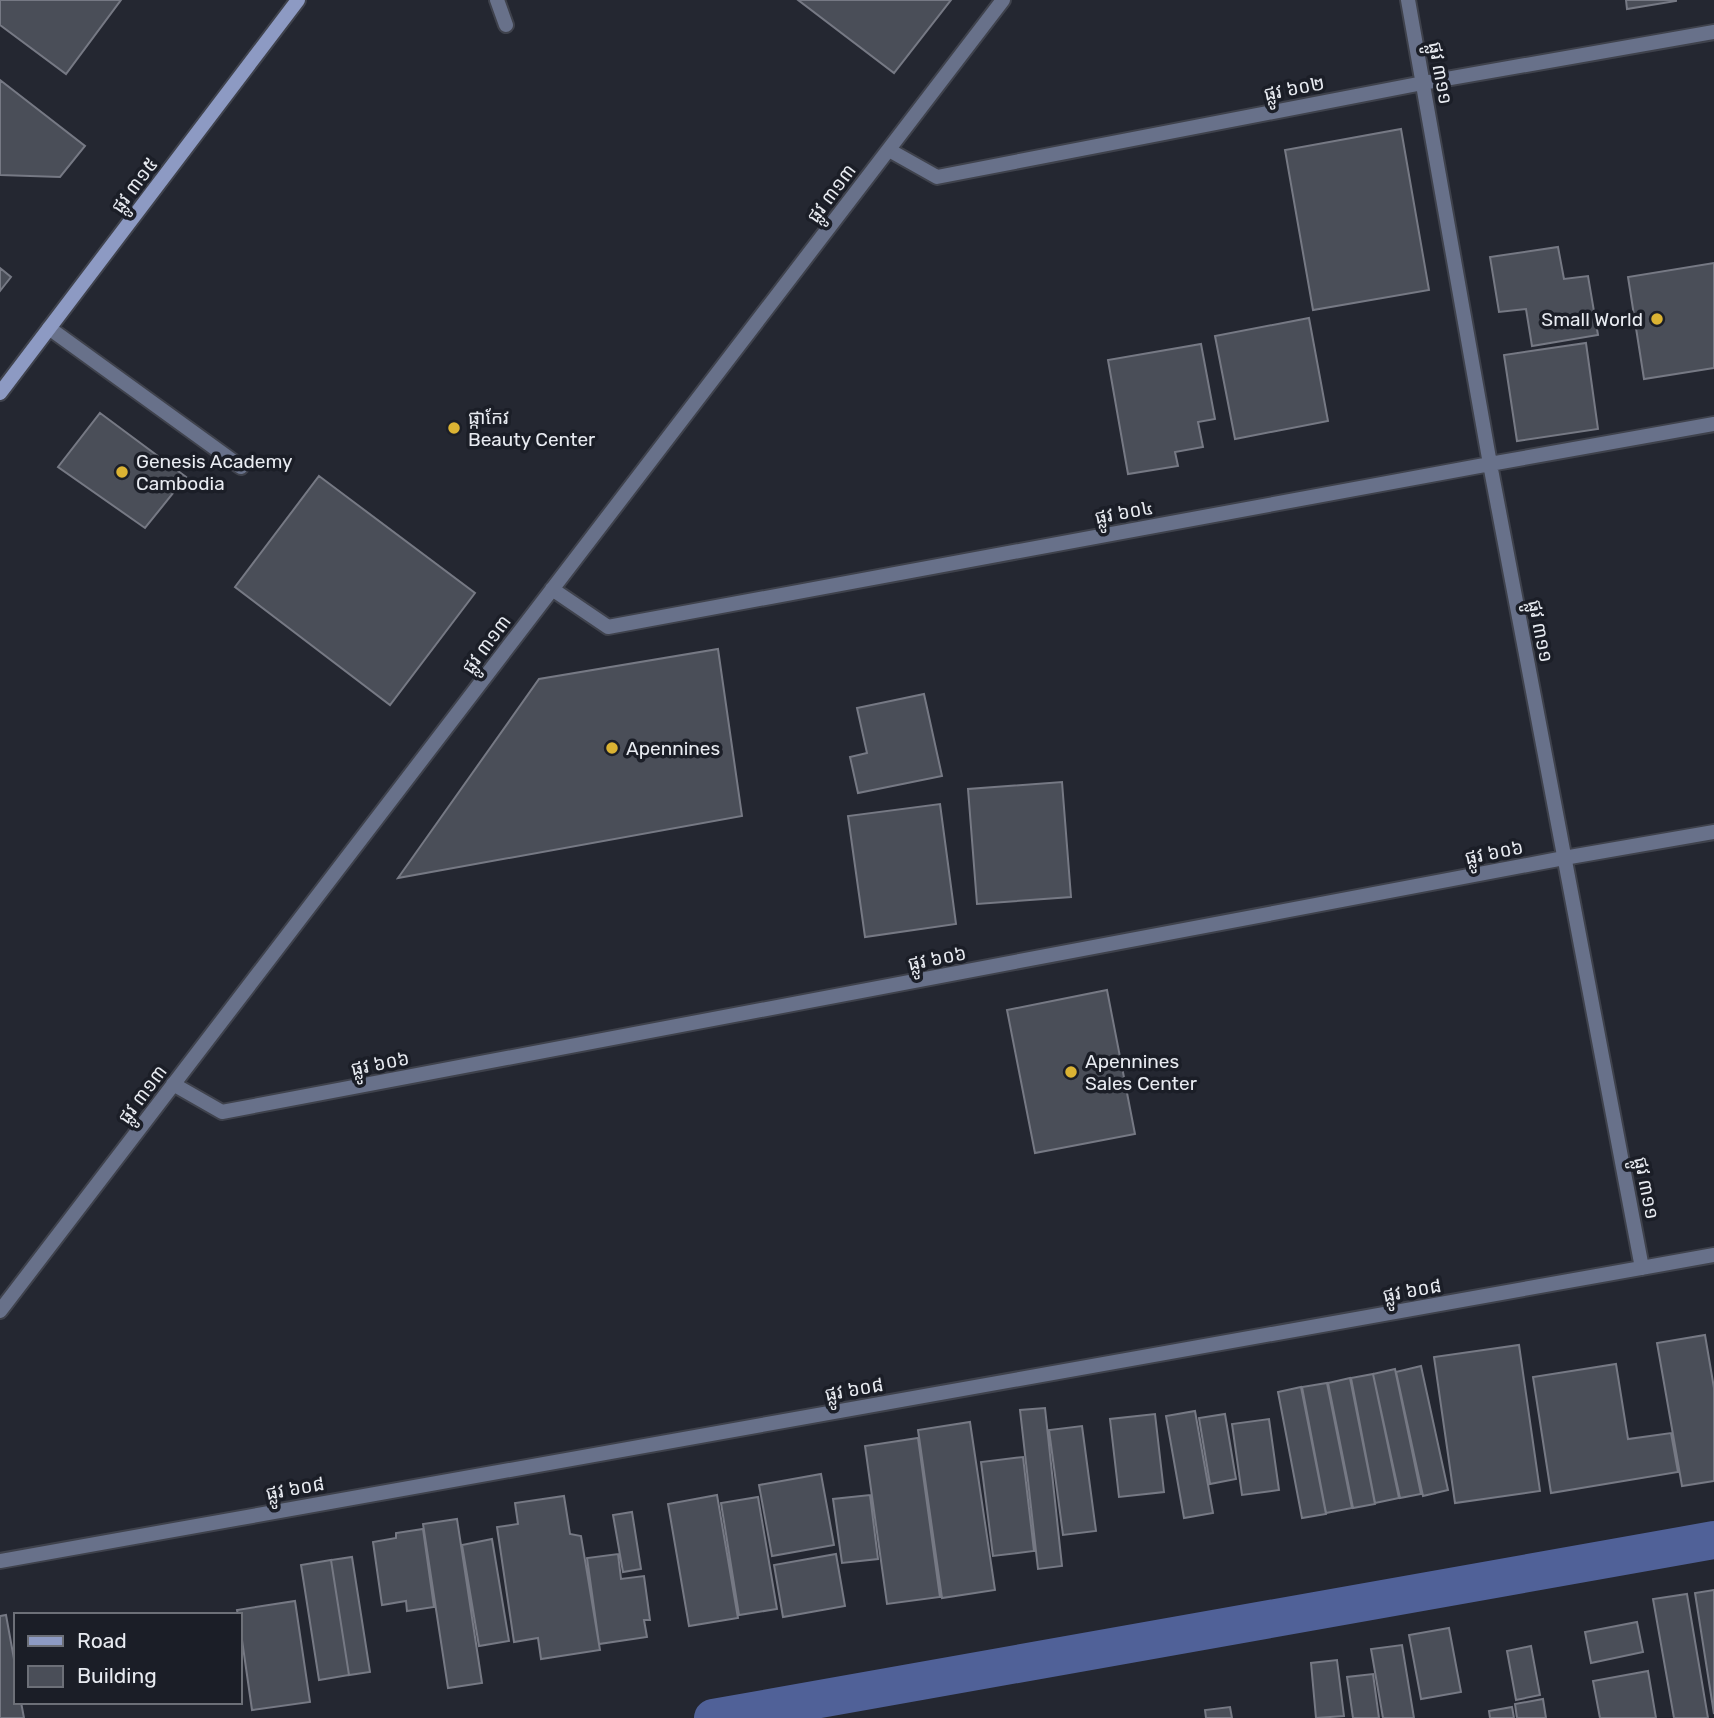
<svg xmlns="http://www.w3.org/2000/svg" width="1714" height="1718" font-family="Rubik,'Noto Sans Khmer',sans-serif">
  <rect width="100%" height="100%" fill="#242731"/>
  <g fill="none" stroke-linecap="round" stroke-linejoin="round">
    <path stroke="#506198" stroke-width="38" d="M713,1718L1714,1540"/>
  </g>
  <path fill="#4a4e58" stroke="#767984" stroke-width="2" d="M0,0H121L66,74L0,25Z
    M798,0H951L894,73Z
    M1626,0H1676V1L1627,9Z
    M0,80L85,146L60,177L0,175Z
    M1401,129L1429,290L1313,310L1285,150Z
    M1558,247L1564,279L1588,276L1598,335L1532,346L1526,309L1499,312L1490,257Z
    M1714,263V368L1644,379L1628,277Z
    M0,268L11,277L0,291Z
    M1309,318L1328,421L1235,439L1215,336Z
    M1586,343L1598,429L1517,441L1504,355Z
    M1201,344L1215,419L1198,422L1203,447L1175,452L1178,466L1128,474L1108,360Z
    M100,413L186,477L145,528L58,467Z
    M319,476L475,593L390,705L235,587Z
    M718,649L742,816L398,878L539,679Z
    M924,694L942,776L858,793L850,757L867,753L857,708Z
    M1062,782L1071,897L977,904L968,789Z
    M940,804L956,924L865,937L848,816Z
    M1107,990L1135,1134L1035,1153L1007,1010Z
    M1705,1335L1714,1388V1481L1682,1486L1657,1343Z
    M1519,1345L1540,1491L1455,1503L1434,1357Z
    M1616,1364L1628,1439L1671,1433L1678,1472L1551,1493L1533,1377Z
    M1421,1366L1448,1490L1423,1496L1396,1372Z
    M1395,1369L1421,1494L1400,1498L1373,1374Z
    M1373,1374L1399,1498L1375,1503L1351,1378Z
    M1350,1378L1375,1504L1353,1508L1328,1383Z
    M1327,1383L1352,1508L1326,1513L1302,1387Z
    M1301,1387L1326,1514L1302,1518L1278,1392Z
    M1045,1408L1062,1566L1038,1569L1020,1410Z
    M1195,1411L1213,1513L1184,1518L1166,1416Z
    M1155,1414L1164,1492L1119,1497L1110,1419Z
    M1225,1414L1236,1479L1210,1484L1199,1418Z
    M1269,1419L1279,1490L1242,1495L1232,1424Z
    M970,1422L995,1590L942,1598L918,1430Z
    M1082,1426L1096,1531L1063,1535L1049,1430Z
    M918,1438L940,1597L887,1604L865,1446Z
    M1023,1457L1034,1551L993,1556L981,1462Z
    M821,1474L834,1545L772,1556L759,1485Z
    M717,1495L738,1618L689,1626L668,1504Z
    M870,1495L878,1559L842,1563L833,1499Z
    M564,1496L570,1534L581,1536L600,1650L541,1659L538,1638L514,1642L497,1527L518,1524L515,1503Z
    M758,1497L777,1609L739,1615L721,1503Z
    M632,1512L641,1569L623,1572L613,1515Z
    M457,1519L482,1683L448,1688L423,1524Z
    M423,1529L434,1607L407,1611L406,1601L382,1605L373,1542L396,1538V1533Z
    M492,1539L509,1641L479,1646L462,1545Z
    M618,1554L621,1579L644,1576L650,1620H644L647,1637L599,1644L587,1558Z
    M836,1554L845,1606L783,1617L774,1565Z
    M352,1557L370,1672L349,1675L331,1560Z
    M331,1560L349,1675L319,1680L301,1565Z
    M1714,1590V1714L1695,1593Z
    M1687,1594L1708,1718H1674L1653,1599Z
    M295,1601L310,1702L252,1710L240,1626V1615H238L237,1610Z
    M6,1615L16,1670V1702H21L24,1718H0V1616Z
    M1637,1622L1643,1652L1591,1663L1585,1632Z
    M1449,1628L1461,1692L1421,1699L1409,1635Z
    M1402,1645L1414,1718H1383L1371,1649Z
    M1531,1646L1540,1695L1516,1700L1507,1651Z
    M1337,1660L1344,1716L1316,1718L1311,1663Z
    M1648,1671L1656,1718H1600L1593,1681Z
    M1373,1674L1379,1718H1353L1347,1677Z
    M1543,1699L1546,1718H1517L1515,1704Z
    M1230,1707L1232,1718H1206L1205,1710Z
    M1512,1707L1514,1718H1490L1489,1711Z"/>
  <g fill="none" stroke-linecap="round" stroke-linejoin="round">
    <defs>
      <path id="lane" d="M497,0L506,25
        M49,328L241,467"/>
      <path id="street" d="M1408,0L1490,464L1642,1268
        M889,150L937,177L1423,83L1714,32
        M552,589L608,627L1490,464L1714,424
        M173,1084L222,1112L1564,858L1714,832
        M0,1311L1003,0
        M0,1561L1714,1255"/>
      <path id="secondary" d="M0,393L298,0"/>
    </defs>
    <use href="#lane" stroke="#3f424c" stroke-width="18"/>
    <use href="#street" stroke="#3f424c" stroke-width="18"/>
    <use href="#secondary" stroke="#3f424c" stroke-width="18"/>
    <use href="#lane" stroke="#68718a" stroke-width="14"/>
    <use href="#street" stroke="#68718a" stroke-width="14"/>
    <use href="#secondary" stroke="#8d9ac3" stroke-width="14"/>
  </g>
  <g fill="#dbb333" stroke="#1b1e27" stroke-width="2.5">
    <circle cx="1657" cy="319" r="7"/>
    <circle cx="454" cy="428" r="7"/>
    <circle cx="122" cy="472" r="7"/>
    <circle cx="612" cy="748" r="7"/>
    <circle cx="1071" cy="1072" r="7"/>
  </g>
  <g text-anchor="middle" stroke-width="7" stroke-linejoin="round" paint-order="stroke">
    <g font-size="19" fill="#e8ebf1" stroke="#1b1e27">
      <text transform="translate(1441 73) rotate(80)" y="7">ផ្លូវ ៣១១</text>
      <text transform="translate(1294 88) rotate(-11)" y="7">ផ្លូវ ៦០២</text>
      <text transform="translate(134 185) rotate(-53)" y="7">ផ្លូវ ៣១៥</text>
      <text transform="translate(831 193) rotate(-53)" y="7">ផ្លូវ ៣១៣</text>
      <text transform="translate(1124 512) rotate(-10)" y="7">ផ្លូវ ៦០៤</text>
      <text transform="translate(1541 631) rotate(79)" y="7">ផ្លូវ ៣១១</text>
      <text transform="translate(486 644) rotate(-53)" y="7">ផ្លូវ ៣១៣</text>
      <text transform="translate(1494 852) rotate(-11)" y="7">ផ្លូវ ៦០៦</text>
      <text transform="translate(937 958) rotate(-11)" y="7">ផ្លូវ ៦០៦</text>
      <text transform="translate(380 1063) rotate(-11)" y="7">ផ្លូវ ៦០៦</text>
      <text transform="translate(142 1094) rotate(-53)" y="7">ផ្លូវ ៣១៣</text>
      <text transform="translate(1647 1188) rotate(79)" y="7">ផ្លូវ ៣១១</text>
      <text transform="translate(1412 1290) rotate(-10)" y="7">ផ្លូវ ៦០៨</text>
      <text transform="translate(854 1389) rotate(-10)" y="7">ផ្លូវ ៦០៨</text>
      <text transform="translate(295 1488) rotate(-10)" y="7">ផ្លូវ ៦០៨</text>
    </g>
    <g font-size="19" fill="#e8ebf1" stroke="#1b1e27" text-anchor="start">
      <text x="1643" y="326" text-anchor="end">Small World</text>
      <text x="468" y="424">ផ្កាកែវ<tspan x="468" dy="22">Beauty Center</tspan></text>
      <text x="136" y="468">Genesis Academy<tspan x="136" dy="22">Cambodia</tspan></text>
      <text x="626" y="755">Apennines</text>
      <text x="1085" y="1068">Apennines<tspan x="1085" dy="22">Sales Center</tspan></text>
    </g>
  </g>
  <rect x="14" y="1613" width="228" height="91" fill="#1b1e27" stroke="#6d7078" stroke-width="2"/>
  <rect x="28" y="1636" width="35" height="10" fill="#8d9ac3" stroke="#6d7078" stroke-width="2"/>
  <text x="77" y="1648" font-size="21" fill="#e8ebf1">Road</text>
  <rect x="28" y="1666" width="35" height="21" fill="#4a4e58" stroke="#6d7078" stroke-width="2"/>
  <text x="77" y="1683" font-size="21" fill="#e8ebf1">Building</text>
</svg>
